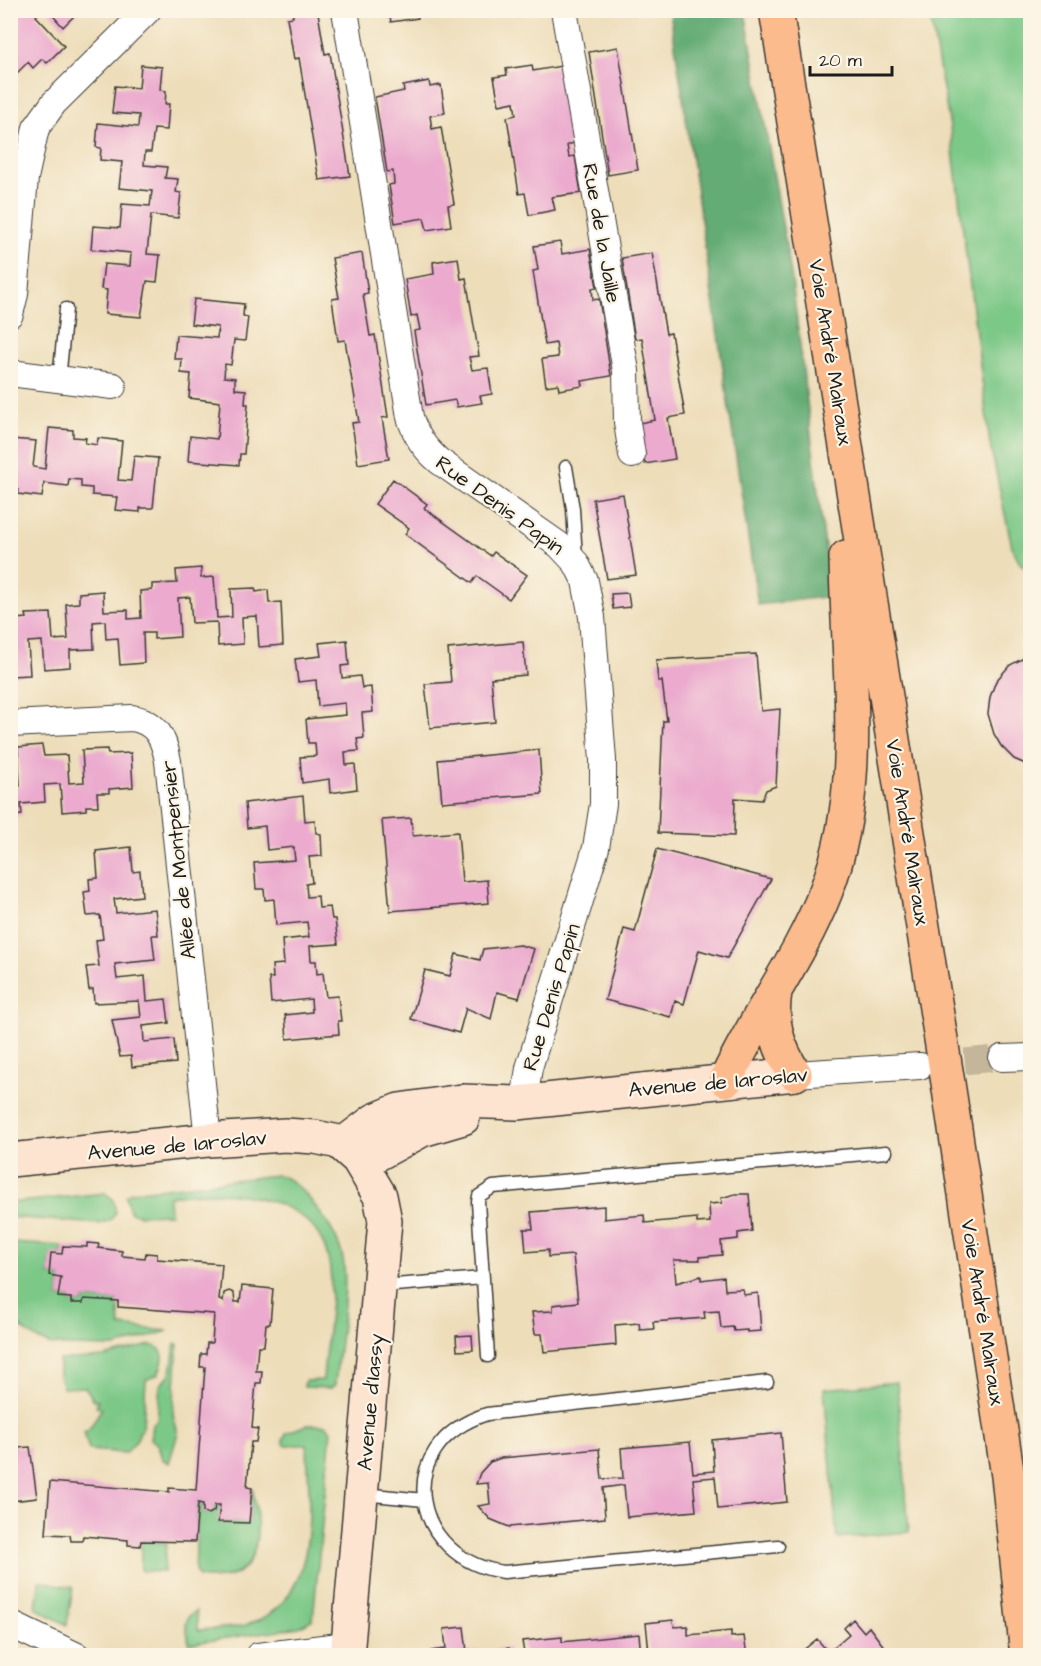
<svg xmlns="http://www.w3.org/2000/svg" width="1041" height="1666" font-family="'Architects Daughter',sans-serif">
  <rect width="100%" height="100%" fill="#fcf5e5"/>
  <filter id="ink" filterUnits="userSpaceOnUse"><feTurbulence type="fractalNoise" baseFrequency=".0167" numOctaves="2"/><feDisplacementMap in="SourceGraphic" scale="12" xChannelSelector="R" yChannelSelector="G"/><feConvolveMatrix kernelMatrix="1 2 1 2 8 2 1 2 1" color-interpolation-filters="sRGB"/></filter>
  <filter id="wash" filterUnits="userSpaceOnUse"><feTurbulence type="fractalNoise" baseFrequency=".008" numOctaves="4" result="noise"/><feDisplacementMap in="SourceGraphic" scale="24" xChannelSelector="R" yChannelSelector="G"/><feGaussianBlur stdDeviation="1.35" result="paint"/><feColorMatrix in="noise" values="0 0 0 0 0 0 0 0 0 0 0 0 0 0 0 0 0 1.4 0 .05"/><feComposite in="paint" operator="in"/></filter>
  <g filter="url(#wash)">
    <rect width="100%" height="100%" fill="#edddb9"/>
    <path fill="#7bc887" stroke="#4c7252" stroke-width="1.5" d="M929,11H1030V573L1020,563L1012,547L990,444L950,127Z
      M276,1175C291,1177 303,1191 312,1202C326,1219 339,1238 343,1259C349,1293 338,1349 335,1385L331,1388L304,1387L305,1381L323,1380C325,1344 334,1305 330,1269C321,1192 229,1188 169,1196L170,1214L139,1215L130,1212L126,1196L131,1192Z
      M105,1193L113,1199L116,1213L110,1220L99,1224L11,1217V1203Z
      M10,1243L63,1246L62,1254H51L49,1275L61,1277L58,1297L71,1298V1303H83L84,1299L118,1301L120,1326L168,1331L115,1347L68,1346L51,1345L37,1339L21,1328L11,1315Z
      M175,1344H178L173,1415L178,1433L169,1463L162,1459L158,1445L150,1439L152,1425L157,1420L160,1385L171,1373Z
      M150,1345C168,1348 164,1361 158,1374L146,1380L143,1425L136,1441L126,1453L89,1450L84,1432L89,1429L102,1408L96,1407L98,1400H94L85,1387L63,1388L59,1376V1360L104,1357Z
      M897,1382L909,1532L837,1538L824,1389Z
      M306,1425H327L331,1431L313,1619L299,1627L189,1644L186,1623L189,1616L196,1611L198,1630C214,1628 234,1629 249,1624C322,1600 309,1505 307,1445H285L283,1440L286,1433Z
      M252,1488C263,1532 262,1588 199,1577L195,1571L198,1503L203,1504V1512L209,1514L214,1511L215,1505H220L219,1522L249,1523Z
      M141,1541L166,1543L164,1572L141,1571Z
      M39,1581L73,1587L67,1625L36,1608Z"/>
    <path fill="#64ac74" stroke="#406448" stroke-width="1.5" d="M670,11H745L791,273L831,596L758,605Z"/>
    <g id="blocks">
      <path fill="#ebaace" d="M20,10H41L36,16L64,46L47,63L42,59L33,68L28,62L10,80V30L13,28L10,20Z
        M48,10H80L63,27Z
        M292,10H325L318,13L325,54L330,53L350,176L319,180L299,58L294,59L287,18L293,17Z
        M389,10H417L418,18L391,22Z
        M618,47L638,170L608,175L589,52Z
        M141,65L162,67L160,90L166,91L165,104H169L167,130L154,129L151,152H145L144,165L167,167L165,178L178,179L176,192L181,193L178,218L151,215L147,254L160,255L157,282L147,281L141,317L105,314L107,290L101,289L104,264L130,266L131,253L91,249L93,226L120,228L122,204L150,206L152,191L119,188L122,162L100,160L101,148L96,147L98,123L138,127L139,115L112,113L115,86L139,88Z
        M532,65L533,71L561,66L574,143L567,145L569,157L575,156L581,193L552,197L555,210L529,215L525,193L519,194L507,117L516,115L514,102L499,105L494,77L507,75L506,69Z
        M429,81L430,87L441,85L445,113L430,116L432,129L441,127L454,204L448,205L451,226L427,230L424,218L395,223L389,185L394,184L393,171L387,172L375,97L404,91L403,86Z
        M560,242L562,254L590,249L597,287L592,288L593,300L599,299L611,376L582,381L583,386L559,390L558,384L546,386L542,359L558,357L556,343L545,345L533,271L538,270L534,246Z
        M362,253L368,293L363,294L370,336L375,335L388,417L382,418L389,459L358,464L352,423L359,422L345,340L338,341L332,299L339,298L332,258Z
        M652,253L666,334L671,333L685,415L668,418L675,459L645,464L639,423L655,420L642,338L635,339L622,258Z
        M458,258L461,279L466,278L479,356L469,357L472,370L488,368L492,394L480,396L482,403L457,407L455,400L426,405L414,331L420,330L417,315L411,317L405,279L434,274L433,262Z
        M194,299L244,304L243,316L248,317L245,341L234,340L231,365L225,364L224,377L235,378V389L246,390L245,404H248L244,454H240L239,465L188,461L190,436L217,439L220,402L189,398L191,374L181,373L182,359H174L176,335L217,338L218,327L191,324Z
        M49,428L73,430V437L86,438L85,443L97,445L98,438L122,441L118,480L131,481L134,456L158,458L153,508H140V512L115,510L117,497L92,495V488L81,487V480L69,479L68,486L44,483L42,497L18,494L19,490L10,489L11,439L36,441L33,467L45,469Z
        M393,479L427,504L424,508L491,556L494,552L527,575L509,599L477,576L472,583L405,534L409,528L375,504Z
        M623,494L636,575L607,579L593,499Z
        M201,568V578L214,577L217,618L232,617L231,589L255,588L256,592L268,590L269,603L281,602L283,645L259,647L257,616L242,617L243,644L218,646L217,622L192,623L190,597L178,598L180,637L154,639V633H143L144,663L120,665L118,638L106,639L105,621L93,622L94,649L70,650V667L44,669L42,641L28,642L30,675L10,676V631H14V619L27,618L26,614L51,613L53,640L68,639L66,604L79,603V593L103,591L104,611L128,610V619L141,618L140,591L152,590V584L177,583L176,570Z
        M628,593L630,607L613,609L611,594Z
        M347,640L349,665L341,666L342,678L360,676L362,688L371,687L373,712L362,713L364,738L357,739L359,751L345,752L346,765L355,764L357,789L330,793L329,779L302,783L300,757L316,756L315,743H308L306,719L346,715L345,703L318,706L316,680L298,682L295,659L321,656L319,643Z
        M523,642L526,675L491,678L495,722L430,728L425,684L451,682L448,649Z
        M756,654L761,711L780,709L776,786L766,790L762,800L735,798L734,836L658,833L663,721H667L662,681H658L656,660Z
        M1030,655V766L1014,759L1001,746L994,734L988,714L990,697L996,681L1010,665Z
        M42,745L44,756L67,755L69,783L84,782L82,750L107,749L108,754L131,753L133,787L109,789V793H97L98,806H86V810L62,812L60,784L44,785L45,802L21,804L22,815L10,816V787L20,786L18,747Z
        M539,750L542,794L442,802L438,760Z
        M303,796L305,821L315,820L316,833L321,834L322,856L309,857L312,883L306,884L307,897L318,896L319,908L330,907L332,919H335L338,944L310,946L311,961H316L317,974L323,973L326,997L338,996L341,1021H338L339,1034L287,1039L285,1015L312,1012L311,999L271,1003L269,978H273L272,965L284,964L282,940L309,937L307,922L276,925L274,899L265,900L264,889H256L254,863L295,860L294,852V847L267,850L265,826L247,828L245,803Z
        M411,818L413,836L458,832L462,882L487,880L489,903L390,911L382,820Z
        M131,847L133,872L140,871L142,896L114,899L116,913L155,909L158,935H152L155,960L115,964L117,979L145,976L147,1001L166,999L169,1023L143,1026L144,1042L174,1039L176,1063L132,1067L131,1056L120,1057L112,1020L141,1017L139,1001L94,1003L93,989L89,990L86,967L99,966L96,940L103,939L100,915L87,916L84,892L90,891L89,879L98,878L96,851Z
        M657,849L771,879L727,958L699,950L684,1004L675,1001L671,1017L605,1000L624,929L635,932Z
        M520,945L534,949L519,998L497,992L491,1019L466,1008L459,1033L411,1019L425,970L450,976L456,954L480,960L483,949Z
        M735,1194H749L752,1231L738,1233V1239L721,1241L722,1255L699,1257L700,1260H674L676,1283L701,1276V1280L724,1277L725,1290L743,1289L744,1295L758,1293L761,1331L747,1332V1330L734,1331L733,1327L721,1328L719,1311L704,1312L705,1318L653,1322L654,1329L640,1330L639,1323L615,1325L616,1345L544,1352L542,1334H535L532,1312L553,1311V1305L578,1302L573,1255L548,1257V1250L526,1252L524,1229H533L531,1212L604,1206V1219L644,1215L645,1223L697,1218V1223L710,1222L709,1204L722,1203L721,1198Z
        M87,1243L99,1244L98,1248L122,1251V1256L145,1258L146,1253L157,1254V1259L222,1264L219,1300L223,1301L224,1293L229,1291L234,1293L235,1302H240L242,1286L273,1289L270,1324H266L264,1346H258L256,1371H262L261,1383H256L252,1428L258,1429L256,1442H251L247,1487L252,1488L249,1523L218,1522L220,1505H215L214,1511L209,1514L203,1512V1504L198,1503L195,1542L141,1541L140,1546L128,1545V1540L83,1536L82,1541H71L70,1535L46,1534L50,1482L169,1492V1488L196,1490L205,1367H200L201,1354H206L207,1343H212L214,1314L118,1307V1301L84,1299L83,1303H71V1298L58,1297L61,1277L49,1275L51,1253L62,1254L63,1246L87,1247Z
        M472,1335L473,1350L457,1351L456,1336Z
        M781,1433L787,1502L718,1509L715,1477L693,1479L696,1511L627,1517L624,1485L603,1488L605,1518L509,1527L490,1519L478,1506L490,1504L488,1483L476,1484L480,1473L490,1462L501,1458L599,1449L602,1479L623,1478L621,1448L690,1442L693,1473L714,1471L712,1440Z
        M17,1443V1448L30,1447L37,1498L12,1501L13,1505L10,1506V1444Z
        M853,1619L864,1632L869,1627L891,1656H796L817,1639L828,1652L849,1634L844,1628Z
        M673,1620L674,1627L688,1626V1635L731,1631V1637L744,1636L747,1656H670V1650L649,1652L646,1623Z
        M464,1627L467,1652L509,1648V1656H431V1651L446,1649L444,1629Z
        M639,1634L641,1656H517L524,1653L522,1641L562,1637V1642Z"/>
    </g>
  </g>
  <g filter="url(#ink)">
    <use href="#blocks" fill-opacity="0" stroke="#3b3934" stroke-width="1.5"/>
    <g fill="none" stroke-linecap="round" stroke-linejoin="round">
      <path stroke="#c3b69a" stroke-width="26" stroke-dasharray="26 13" stroke-linecap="butt" d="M926,1065L1002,1058"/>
      <defs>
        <path id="lane" d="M59,380L66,309
          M566,467L573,509L576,559
          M382,1286L483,1278
          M488,1356L478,1202L479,1196L493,1187L886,1152
          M767,1382L487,1414C389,1445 412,1560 504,1572L778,1546
          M363,1494L424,1500"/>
        <path id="street" d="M345,10L410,417C416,436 424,448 439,461L559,545L576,563L585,581L592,617L603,760V804L596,848L529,1068L524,1102
          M564,10L626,371L627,422L632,455
          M10,314L15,294L25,178L36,128L54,103L148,10
          M10,373L113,386
          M10,724L132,718C157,722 164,739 168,761L208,1140
          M1002,1058L1030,1057
          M795,1074L920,1066
          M10,1624L77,1656
          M258,1656L347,1645"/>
        <path id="secondary" d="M342,1145L375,1120L399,1110L462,1101L517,1103L795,1074
          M10,1160L208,1140L285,1135L315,1137L339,1142L358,1159L380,1196L385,1221L347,1656
          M361,1163L422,1130L463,1118"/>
        <path id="primary" d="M776,10L948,1083L1008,1476L1027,1656
          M775,992C770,1023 778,1048 795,1074
          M726,1080C756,1015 800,958 826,891C867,786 847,667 846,557"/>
      </defs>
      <use href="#lane" stroke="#3b3934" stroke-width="15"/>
      <use href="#street" stroke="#3b3934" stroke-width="28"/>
      <use href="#secondary" stroke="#3b3934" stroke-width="36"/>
      <use href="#primary" stroke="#3b3934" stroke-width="36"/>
      <use href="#lane" stroke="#fff" stroke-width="12"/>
      <use href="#street" stroke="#fff" stroke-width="26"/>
      <use href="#secondary" stroke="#fde4d1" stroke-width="33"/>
      <use href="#primary" stroke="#fbbb8d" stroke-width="33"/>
    </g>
  </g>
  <g text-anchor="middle" stroke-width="4.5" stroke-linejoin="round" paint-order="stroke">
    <g font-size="21" fill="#1c1c1c" stroke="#fcf5e5">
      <text transform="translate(602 233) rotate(80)" y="7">Rue de la Jaille</text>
      <text transform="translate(831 352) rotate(81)" y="7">Voie André Malraux</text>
      <text transform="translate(500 505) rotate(36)" y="7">Rue Denis Papin</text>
      <text transform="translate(908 832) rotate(81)" y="7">Voie André Malraux</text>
      <text transform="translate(178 860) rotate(-96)" y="7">Allée de Montpensier</text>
      <text transform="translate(551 997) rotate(-73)" y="7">Rue Denis Papin</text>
      <text transform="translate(718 1082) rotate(-5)" y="7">Avenue de Iaroslav</text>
      <text transform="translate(177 1145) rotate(-5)" y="7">Avenue de Iaroslav</text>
      <text transform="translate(983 1312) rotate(81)" y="7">Voie André Malraux</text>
      <text transform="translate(370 1402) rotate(-85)" y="7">Avenue d'Iassy</text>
    </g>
  </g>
  <rect width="1041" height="1666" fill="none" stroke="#fcf5e5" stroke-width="36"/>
  <path d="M810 66v9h82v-9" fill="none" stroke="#1c1c1c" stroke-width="3"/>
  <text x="819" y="66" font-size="18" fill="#1c1c1c" stroke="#fcf5e5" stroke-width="4.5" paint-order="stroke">20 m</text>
</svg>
